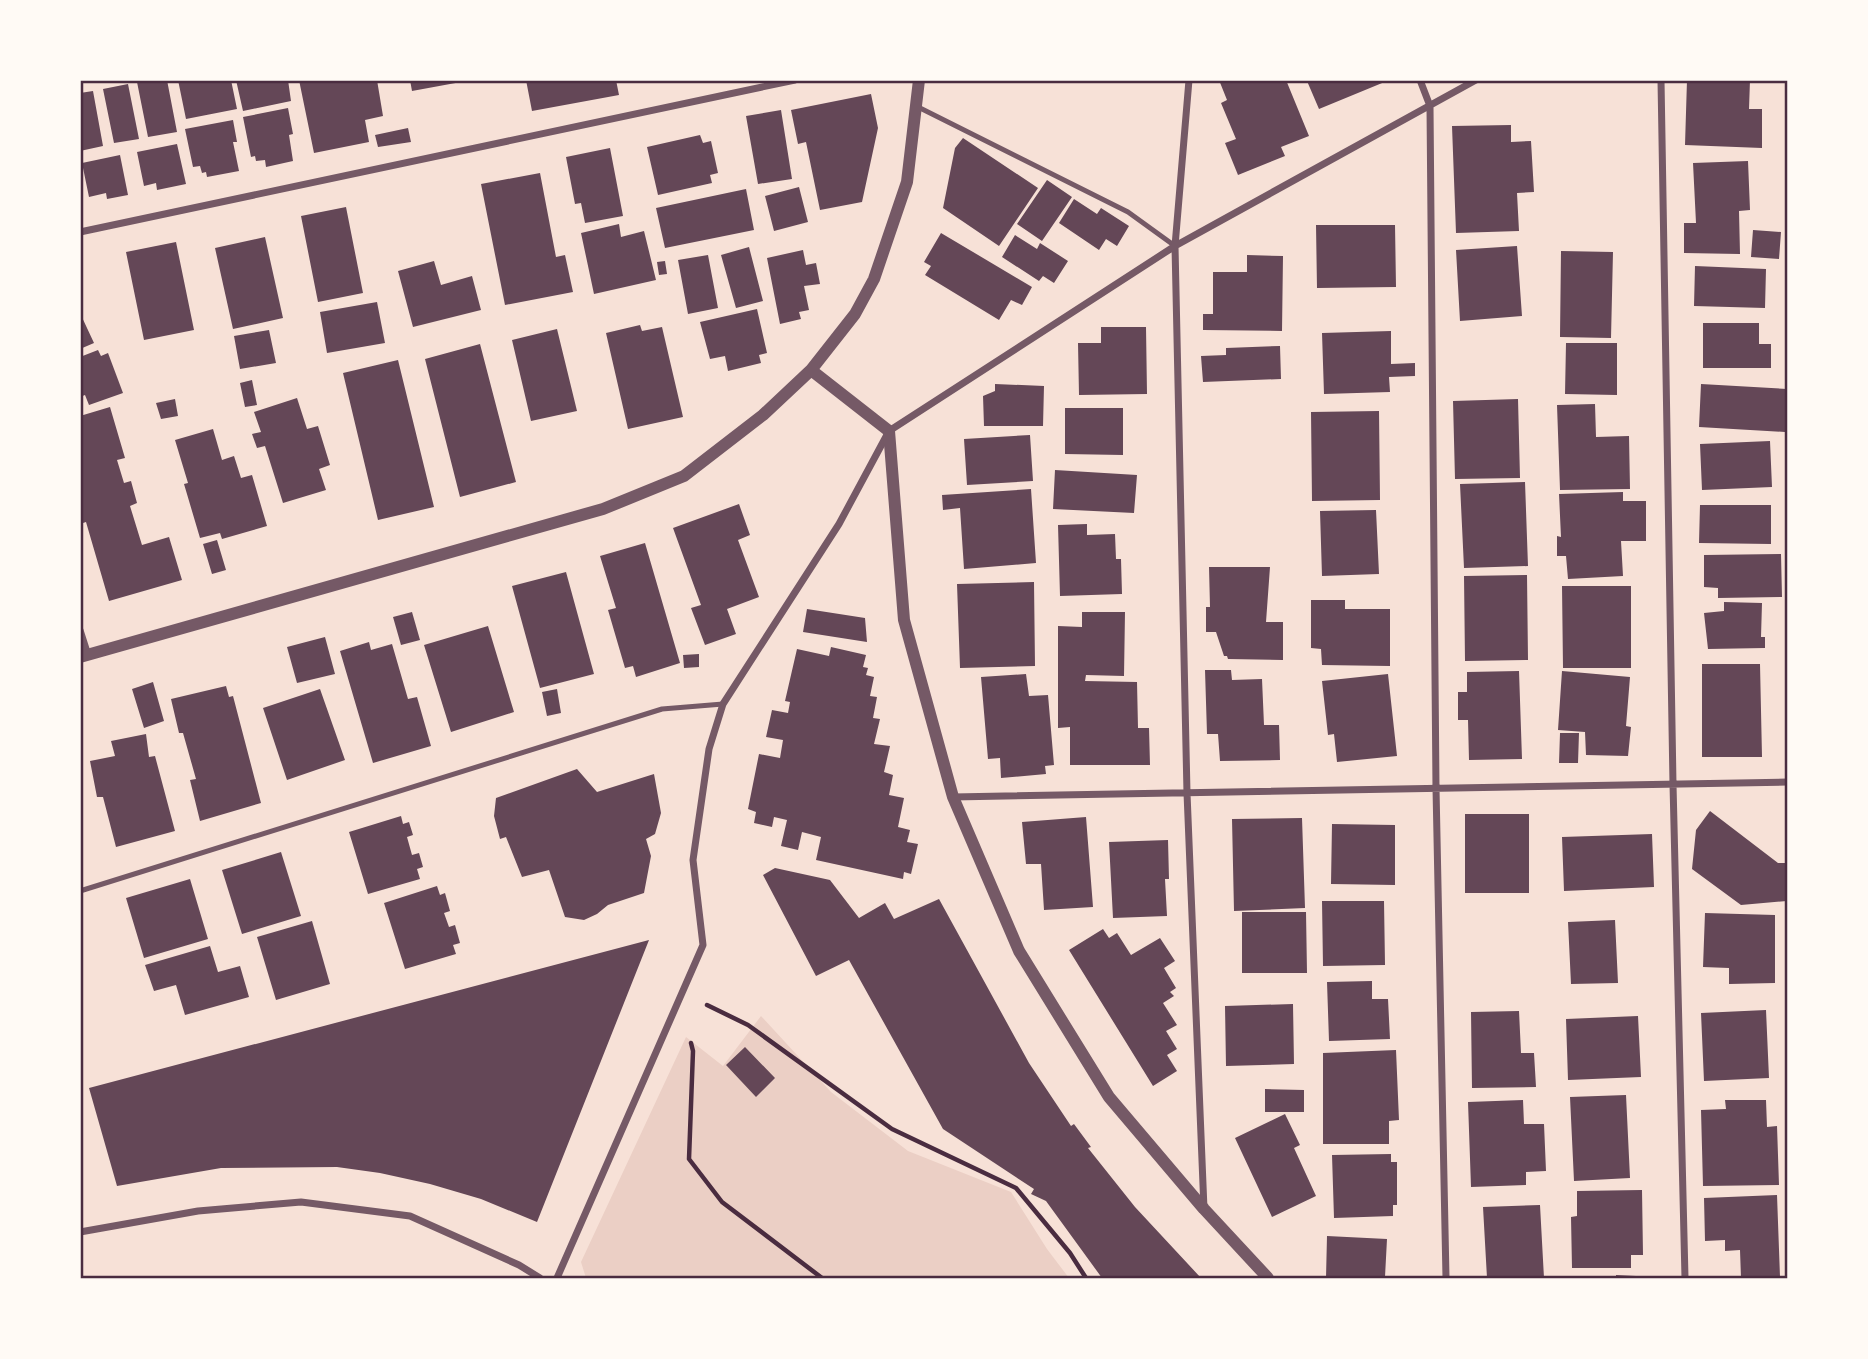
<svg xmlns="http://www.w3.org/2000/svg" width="1868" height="1359" font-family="Rubik,sans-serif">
  <rect width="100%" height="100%" fill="#f7e1d7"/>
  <path fill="#ebcfc5" d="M761,1016L831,1092L908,1151L1011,1192L1047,1249L1069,1278H586L581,1262L686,1037L723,1066Z"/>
  <path fill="#644757" d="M142,80H167L177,132L148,137L137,82Z
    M178,80H207V83L231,80L237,109L186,119Z
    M236,80H288L291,101L243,111Z
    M299,80H377L383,116L365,120L369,142L314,153Z
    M410,80H461V82L412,91Z
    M526,80H616L619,95L532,111Z
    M1219,80H1286L1309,136L1281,147L1285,156L1238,175L1225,143L1236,139L1221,103L1227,100Z
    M1687,80H1750L1749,109H1762V148L1685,145Z
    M1307,81H1387L1319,109Z
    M128,84L139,139L114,143L103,89Z
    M93,91L103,146L80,151V93Z
    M871,94L878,128L862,202L820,210L806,142L798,144L791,110Z
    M288,108L293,134L289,135L293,161L266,167L265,160L256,161L255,156L251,157L243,117Z
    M781,110L792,179L758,184L746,116Z
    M233,120L237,142H233L239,171L207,177L206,172L202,173L200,166L193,167L185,129Z
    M1511,125V142L1531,141L1534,192L1517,193L1519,231L1456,233L1452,126Z
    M408,128L411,142L378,147L375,135Z
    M700,135L703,143L711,141L718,173L710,175L712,183L658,195L647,147Z
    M963,138L1038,188L999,246L943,208L955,148Z
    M177,144L186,184L157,190L156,183L144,186L137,152Z
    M610,148L623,216L585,223L581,203L575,204L566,157Z
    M120,155L128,195L107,199L106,193L89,197L82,163Z
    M1748,161L1750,210L1739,211L1740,254L1684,253V223H1696L1693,163Z
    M540,173L556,257L565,255L573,292L505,305L481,184Z
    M1047,180L1072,197L1042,241L1017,224Z
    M799,187L808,222L774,231L765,196Z
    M746,189L754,230L665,248L656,208Z
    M1074,199L1097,214L1101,208L1129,226L1117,246L1106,239L1099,250L1059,223Z
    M346,207L363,293L318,302L301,216Z
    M619,224L621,237L644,231L656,280L594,294L581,233Z
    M1316,225H1395L1396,287L1317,288Z
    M1753,230L1781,232L1779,259L1751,257Z
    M941,233L1032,287L1022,305L1011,300L999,320L925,275L931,266L924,262Z
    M1015,235L1037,249L1040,243L1068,261L1054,283L1043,276L1039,281L1002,257Z
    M265,237L283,318L233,329L215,248Z
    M176,242L194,330L144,340L126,252Z
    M1517,246L1522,316L1460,321L1456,250Z
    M749,247L763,301L736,308L721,255Z
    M803,250L806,265L816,263L820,284L804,286L809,310L799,312L801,319L780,324L767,258Z
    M1561,251L1613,252L1611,338L1560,337Z
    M708,255L718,308L688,314L678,260Z
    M1247,255L1283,256L1282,331L1203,330V314H1213V272H1247Z
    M434,261L441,285L472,276L481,310L413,327L398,271Z
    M665,261L667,274L659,275L657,262Z
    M1695,266L1766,269L1765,308L1694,306Z
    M377,302L385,343L327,353L320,312Z
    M757,309L767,353L759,355L761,363L728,371L725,356L710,359L700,322Z
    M80,313L94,343L80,349Z
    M1703,323H1759V344H1771V368H1703Z
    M640,325L642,331L662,327L683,417L628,429L606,333Z
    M1101,327H1146L1147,394L1079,395L1078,343H1101Z
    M557,329L577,411L531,421L512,340Z
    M269,330L276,363L240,369L234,336Z
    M1391,331V364L1415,363V376L1389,377L1390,392L1324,394L1322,333Z
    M1566,343H1617V395L1565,394Z
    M480,344L516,482L460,497L425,359Z
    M1280,346L1281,379L1203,382L1201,356L1226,355V348Z
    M98,350L101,356L108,353L123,393L89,405L85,395L80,397V357Z
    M398,360L434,507L378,520L343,373Z
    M252,380L257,405L245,407L240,383Z
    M995,384L1044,386L1043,426H984L983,396L995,391Z
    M1701,384L1787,389L1785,432L1699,427Z
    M297,398L307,429L318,426L330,465L319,469L326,490L283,503L265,446L257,448L252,434L261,432L254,412Z
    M175,399L178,416L161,419L156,403Z
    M1518,399L1520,478L1455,479L1453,401Z
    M1595,404L1596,437L1629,436L1630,489L1560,490L1557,405Z
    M110,407L125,458L117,460L124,483L131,481L137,503L130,506L142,545L169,537L182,580L109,601L86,522L80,524V416Z
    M1065,408H1123V455L1065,454Z
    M1379,411L1380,500L1312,501L1311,412Z
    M213,429L222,460L234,456L241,478L252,475L267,526L222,539L220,533L200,538L184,484L188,483L175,440Z
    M1030,435L1033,481L967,485L964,439Z
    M1770,441L1772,487L1702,490L1700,444Z
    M1055,470L1137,475L1134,513L1053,509Z
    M1525,482L1528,566L1464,568L1460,484Z
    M1031,489L1036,563L964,569L960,508L943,510L942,495Z
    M1623,492V501H1646V541H1621L1623,576L1568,579L1566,556H1557V536L1561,537L1559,494Z
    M739,504L750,535L738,540L759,597L727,609L736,634L705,645L691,608L701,605L673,528Z
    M1700,505H1771V544L1699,543Z
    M1376,510L1379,574L1322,576L1320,511Z
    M1087,524V535L1115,534L1116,559H1121L1122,594L1060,596L1058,525Z
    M217,540L226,570L212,574L203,544Z
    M645,543L680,663L636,677L633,666L625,668L608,610L616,608L600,556Z
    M1781,554L1782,597L1718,598V588L1704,587V555Z
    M1209,567H1270L1266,622H1283V660L1228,659L1227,656H1224L1216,632H1206V607H1210Z
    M566,572L594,674L540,688L512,586Z
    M1527,575L1528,660L1465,661L1464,576Z
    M1034,582L1035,666L960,668L957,584Z
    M1562,586H1631V668H1563Z
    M1311,600H1345V609H1390V666L1322,665L1321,649L1311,648Z
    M1724,602L1762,603L1761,637H1765V648L1708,649L1704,613L1724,611Z
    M807,609L865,618L867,642L803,632Z
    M412,612L420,640L401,645L393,617Z
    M1082,612H1125L1124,676L1086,675L1085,681L1137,682L1138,728H1149L1150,765H1070V727L1058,728V626L1082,627Z
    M488,626L514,712L451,732L424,645Z
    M325,637L335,674L297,683L287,647Z
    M369,642L371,650L392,644L408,699L417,697L431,746L373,763L340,651Z
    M831,647L866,655L863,667L868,668L866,675L874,677L870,696L877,697L873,718L880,719L874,744L890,746L884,772L893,775L889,795L904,798L898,827L910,830L907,842L918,844L911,874L904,872L903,879L816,860L821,837L802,832L798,850L781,846L787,820L774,817L772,827L754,823L756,812L748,809L759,754L780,758L783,740L766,737L772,710L788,713L790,702L785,701L797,649L829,656Z
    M699,654V667L684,668L683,655Z
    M1702,664H1760L1762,757H1702Z
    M1205,670H1231L1232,680L1262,679L1264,725H1279L1280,760L1220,761L1218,734H1207Z
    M1519,671L1522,759L1469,760L1468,720H1458V692H1467V672Z
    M1562,671L1630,677L1626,726L1631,727L1628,756L1586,755L1585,732L1558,730Z
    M1026,674L1029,696L1048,695L1054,765L1045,766L1046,774L1001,778L1000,758L988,759L981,677Z
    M1388,674L1397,756L1337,762L1334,734L1328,735L1322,681Z
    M153,682L164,721L144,728L132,689Z
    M226,686L229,697L233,696L261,803L200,821L190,780L196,779L183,733H179L171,699Z
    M320,689L345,760L287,780L263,708Z
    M557,689L561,713L547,716L542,692Z
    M1560,733H1579L1578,763H1559Z
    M146,734L149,757L155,756L175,831L116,847L103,797H97L90,761L115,756L111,741Z
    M577,769L597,792L654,774L661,813L655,834L646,839L651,856L644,893L608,905L597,914L584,920L565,917L549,870L522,877L506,837L500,839L494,816L496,798Z
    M1710,811L1778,863H1787V901L1741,905L1692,869L1696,830Z
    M1465,814H1529V893H1465Z
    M401,816L403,824L409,822L413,835L407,837L412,855L419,853L423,867L417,869L420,879L368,894L349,832Z
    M1086,817L1093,907L1044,910L1041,864H1026L1022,822Z
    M1302,818L1305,908L1234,911L1232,819Z
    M1332,824L1395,825V885L1331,884Z
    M1652,834L1654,887L1564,891L1562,837Z
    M1168,840L1169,879H1165L1167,916L1113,918L1109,842Z
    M281,852L301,916L242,934L222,870Z
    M775,868L830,880L859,918L885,903L894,919L939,899L1029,1063L1071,1126L1074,1124L1091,1147L1088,1148L1135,1207L1201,1278H1102L1046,1201L1031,1194L1034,1189L943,1129L849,960L816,976L763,875Z
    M190,879L208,939L144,958L126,898Z
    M437,886L440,895L445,893L450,911L444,913L449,927L455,925L460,943L453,945L456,954L405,969L384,903Z
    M1322,901H1384L1385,965L1323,966Z
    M1242,912H1306L1307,973H1242Z
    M1705,913L1775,915V983L1729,984V968L1703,967Z
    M1615,920L1618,983L1571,984L1568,922Z
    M312,921L330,984L276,1000L257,937Z
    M1103,929L1109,938L1117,933L1131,955L1160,938L1175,961L1164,968L1176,988L1170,992L1174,996L1163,1003L1177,1025L1166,1031L1177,1049L1167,1055L1177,1071L1153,1086L1069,950Z
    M649,940L537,1222L481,1199L430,1184L380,1173L337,1167L221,1168L117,1186L89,1088Z
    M210,946L218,972L240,966L249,997L185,1015L176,985L154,991L145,965Z
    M1372,981V999H1388L1390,1039L1329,1041L1327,982Z
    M1293,1004L1294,1064L1226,1066L1225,1006Z
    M1766,1010L1769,1078L1704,1081L1701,1013Z
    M1519,1011L1521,1053H1534L1536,1087L1472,1088L1471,1012Z
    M1638,1016L1641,1077L1568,1080L1566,1019Z
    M745,1047L775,1078L756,1097L726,1065Z
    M1396,1050L1399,1120L1389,1121V1144H1323V1053Z
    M1265,1089L1304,1090V1112H1265Z
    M1626,1095L1630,1178L1574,1181L1570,1097Z
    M1523,1100L1524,1124H1544L1546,1171L1526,1172V1185L1471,1187L1468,1102Z
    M1725,1100H1766L1767,1127L1777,1126L1779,1185L1703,1186L1701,1110L1726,1109Z
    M1285,1114L1300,1145L1294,1148L1316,1196L1272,1217L1235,1138Z
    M1391,1154V1162H1397V1205H1393V1216L1334,1218L1332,1155Z
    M1642,1190L1643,1255H1631V1268H1572L1571,1217L1577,1216V1191Z
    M1777,1195L1780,1277L1741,1278L1740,1250L1725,1251V1240L1705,1241L1704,1198Z
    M1540,1205L1544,1278H1487L1483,1207Z
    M1327,1236L1387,1239L1385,1277L1387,1278H1326Z
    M1616,1275L1636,1276V1278H1616Z"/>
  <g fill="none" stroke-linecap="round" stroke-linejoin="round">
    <path stroke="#4a2c40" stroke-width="4.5" d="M707,1005L748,1025L892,1129L1016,1188L1070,1253L1086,1278
      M691,1043L693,1051L689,1159L722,1202L822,1278"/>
    <path stroke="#755966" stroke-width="5" d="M916,106L1128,212L1175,246
      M80,891L662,709L723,704"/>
    <path stroke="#755966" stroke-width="7" d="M1189,80L1175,246L1187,793L1204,1209
      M1420,80L1430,106L1436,788L1446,1278
      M1661,80L1673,784L1685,1278
      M80,232L795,80
      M80,630L88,655
      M953,797L1787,782
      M80,1232L198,1211L301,1202L410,1216L519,1265L540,1278
      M557,1278L703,945L693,860L709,749L723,704L839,524L889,431L1175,246L1476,80"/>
    <path stroke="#755966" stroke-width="12" d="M811,370L889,431L904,620L953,797L1019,951L1109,1097L1204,1209L1268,1278
      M80,657L603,509L684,476L763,415L811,370L855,314L874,279L907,182L919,80"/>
  </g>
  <rect width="1868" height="1359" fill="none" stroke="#fffaf5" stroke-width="164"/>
  <rect x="82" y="82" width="1704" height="1195" fill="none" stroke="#4a2c40" stroke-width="2.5"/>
</svg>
